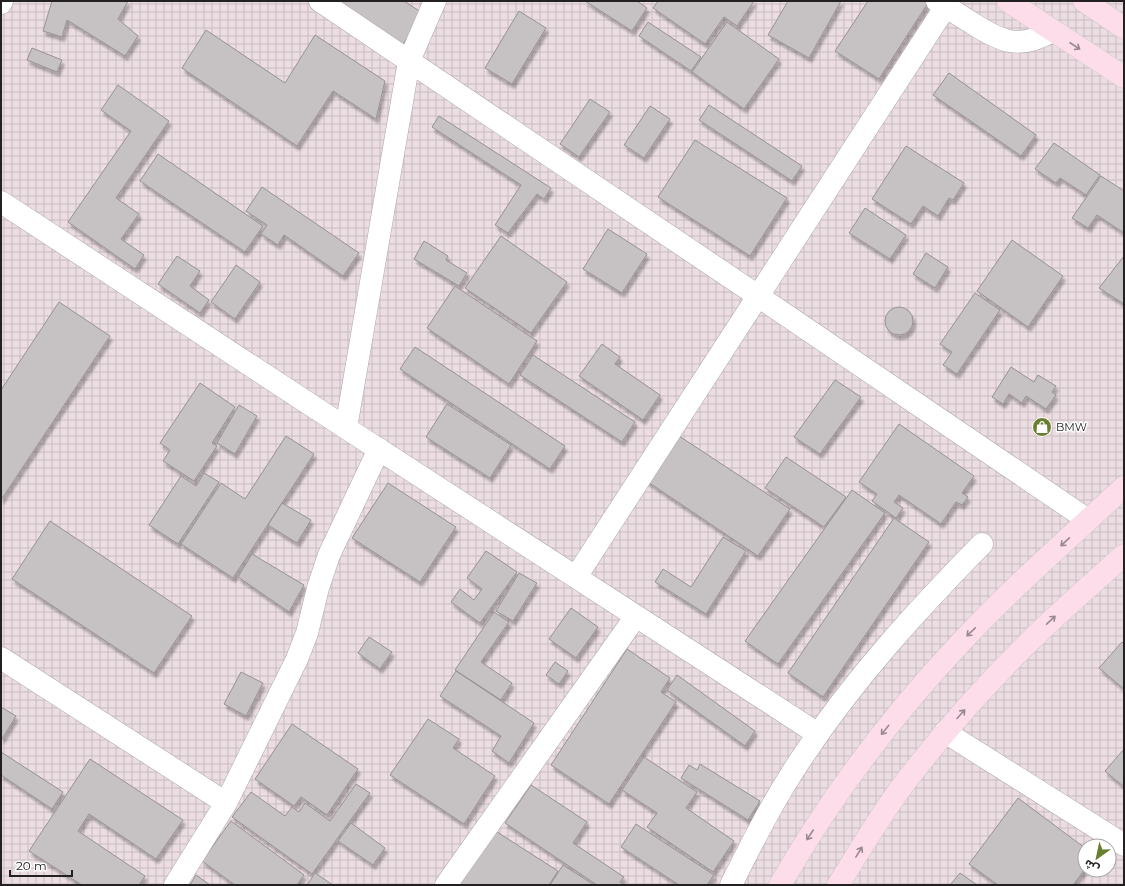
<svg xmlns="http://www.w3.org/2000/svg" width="1125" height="886" font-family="Montserrat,'Noto Sans Arabic',sans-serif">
  <defs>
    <pattern id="industrial-grid" width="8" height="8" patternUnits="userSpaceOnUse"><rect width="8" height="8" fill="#ebdde2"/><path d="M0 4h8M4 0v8" fill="none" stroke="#c9bdc2"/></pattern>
    <filter id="shadow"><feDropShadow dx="2.5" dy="4.5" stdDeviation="1" flood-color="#0004"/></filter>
  </defs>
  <rect width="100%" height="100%" fill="#f3edef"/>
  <path fill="url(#industrial-grid)" fill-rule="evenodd" d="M1,1H1124V885H1ZM1085,846H1109V870H1085Z"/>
  <path fill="#c6c1c2" stroke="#979294" filter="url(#shadow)" d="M52,1H128L118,19L138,36L125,56L67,20L62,37L43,31Z
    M339,1H404L424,14L403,44Z
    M585,1H637L647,8L632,31Z
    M658,1H754L737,26L724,17L705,44L653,8Z
    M788,1H841L809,58L768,35Z
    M868,1H924L928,3L879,79L835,51Z
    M519,11L546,28L512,84L485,68Z
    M648,22L701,57L691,71L639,36Z
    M727,22L779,59L744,109L692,72Z
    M206,30L285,83L315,35L385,81L376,119L333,91L297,146L182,68Z
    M32,48L62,60L57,72L27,60Z
    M949,73L1036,135L1021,156L933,95Z
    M118,85L169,121L116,198L139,214L121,239L144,255L135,269L68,222L131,131L101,110Z
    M590,99L610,112L579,157L560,144Z
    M709,105L802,166L792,181L699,120Z
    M650,106L670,119L644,158L624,145Z
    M439,116L551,188L544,199L537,194L508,233L495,225L521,185L432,127Z
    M695,140L787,198L750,256L658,197Z
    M1054,143L1100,175L1086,195L1060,178L1056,183L1035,169Z
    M906,146L964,183L953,200L949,198L938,216L923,206L911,224L872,199Z
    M158,154L263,226L245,252L140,181Z
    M1101,176L1124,191V233L1097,215L1088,228L1072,218Z
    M262,187L359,253L343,276L284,235L278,245L261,234L267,225L246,211Z
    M865,208L906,235L890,259L849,233Z
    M608,229L647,254L622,293L583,269Z
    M501,236L567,282L531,333L465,288Z
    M1012,240L1063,276L1028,327L977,291Z
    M424,241L448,256L446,260L467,273L459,286L414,259Z
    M926,253L948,267L935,288L913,274Z
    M177,256L200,271L190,286L209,300L200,313L158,284Z
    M1124,256V304L1099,288Z
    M236,265L260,282L235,319L211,302Z
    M455,286L537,341L509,384L427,328Z
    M975,293L1000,310L957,374L943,365L952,352L940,344Z
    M59,302L110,336L1,500V390Z
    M885 321a14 14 0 1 1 28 0a14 14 0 1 1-28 0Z
    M602,344L620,357L615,364L660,395L643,420L579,376Z
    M415,347L565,446L550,469L400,369Z
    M533,355L635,422L622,442L520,375Z
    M1011,367L1034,382L1038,375L1056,386L1052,392L1056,395L1046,409L1026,396L1022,403L1009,394L1003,404L992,397Z
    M835,380L861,397L820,454L794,437Z
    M200,383L235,407L212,443L217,446L194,481L163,461L170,450L160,443Z
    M447,404L511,445L490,478L426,437Z
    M239,405L257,416L235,454L217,443Z
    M899,424L974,476L962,493L968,497L962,505L956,502L941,524L899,495L894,502L903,508L896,518L872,501L877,494L859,482Z
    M673,432L790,509L758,556L642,478Z
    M286,436L314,454L233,578L181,544L221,483L245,499Z
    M786,457L846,497L824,527L765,488Z
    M204,473L219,482L178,544L149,525L181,476L196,486Z
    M388,483L456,527L420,582L352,538Z
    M852,490L885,513L778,664L745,641Z
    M282,503L311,520L297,543L268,525Z
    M894,518L929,542L823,697L788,673Z
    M50,521L192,616L154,673L12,579Z
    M723,537L746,551L706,614L655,582L663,569L691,587Z
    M486,551L517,572L480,623L451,602L460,589L474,600L482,589L467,578Z
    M252,554L304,585L289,612L238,577Z
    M519,573L537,583L513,621L496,611Z
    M571,608L598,627L576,658L549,639Z
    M494,612L509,622L481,662L512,683L501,700L455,670Z
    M369,637L392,652L380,669L358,653Z
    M1122,642L1124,644V689L1099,668Z
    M627,649L670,678L661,692L676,702L609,804L551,765Z
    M555,662L568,671L559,684L546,675Z
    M456,671L534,723L509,763L492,751L501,736L440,696Z
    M241,672L263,683L246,716L224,704Z
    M677,675L755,731L745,746L667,690Z
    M1,707L16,716L2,739L1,738Z
    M428,719L459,739L453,748L495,776L464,824L390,775Z
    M292,724L358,769L327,815L301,797L294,806L255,779Z
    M1124,749V787L1105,771Z
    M1,752L63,792L52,809L1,775Z
    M644,757L697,792L686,808L734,841L713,872L647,827L657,813L622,790Z
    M90,759L183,820L156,859L89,814L78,831L145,876L139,885H82L29,851Z
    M700,764L760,801L748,820L681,778L689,765L697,770Z
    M356,784L370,793L312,874L232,817L251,792L285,816L292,807L299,812L305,803L330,821Z
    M531,785L587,822L573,843L624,877L620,882L624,885H597L505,823Z
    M1018,798L1085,848V869L1073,885H998L969,864Z
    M231,821L304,875L297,885H235L202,861Z
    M351,823L385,848L373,865L338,841Z
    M636,824L714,875L707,885H679L621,847Z
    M494,830L558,871L549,885H459Z
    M563,865L594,885H550Z
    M315,873L333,885H307Z
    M960,873L977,885H950Z
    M196,875L210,885H190Z"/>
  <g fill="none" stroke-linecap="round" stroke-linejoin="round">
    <defs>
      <path id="minor" d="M320,1L758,296L1088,520
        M937,1C949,8 960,16 972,23C1001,42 1020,50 1052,31
        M1,3L2,1
        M1,202L346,428L818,734
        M346,428L409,61L435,1
        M576,577L946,6
        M1,658L226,803
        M945,732L1124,845
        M175,885L226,803L297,659L307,633L318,588L329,555L379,449
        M446,885L636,616
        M731,885C753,841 775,797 803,756C854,679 917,610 982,544"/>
      <path id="major" d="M1008,1L1124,77
        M1084,1L1124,28
        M780,885C831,796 893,714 964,639C1015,585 1070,537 1124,487
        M838,885C860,850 881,814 906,781C943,733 984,686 1028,643C1059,612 1092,584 1124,555"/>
    </defs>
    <use href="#minor" stroke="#aea9ab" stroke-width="23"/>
    <use href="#major" stroke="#cac9ca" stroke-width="23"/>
    <use href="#minor" stroke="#fff" stroke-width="22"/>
    <use href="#major" stroke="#fddde9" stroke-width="22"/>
  </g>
  <defs><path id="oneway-shaft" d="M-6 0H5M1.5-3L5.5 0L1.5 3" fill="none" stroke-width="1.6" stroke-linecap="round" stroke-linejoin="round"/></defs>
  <g stroke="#9a888f">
    <use href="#oneway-shaft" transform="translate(1075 46) rotate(33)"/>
    <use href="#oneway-shaft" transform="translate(1065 542) rotate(137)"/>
    <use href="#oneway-shaft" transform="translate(1051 620) rotate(-43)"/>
    <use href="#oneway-shaft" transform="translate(971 632) rotate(136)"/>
    <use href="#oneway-shaft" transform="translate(961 714) rotate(-48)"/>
    <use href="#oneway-shaft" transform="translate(885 730) rotate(129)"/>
    <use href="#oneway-shaft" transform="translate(810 835) rotate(123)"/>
    <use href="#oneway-shaft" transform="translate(859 852) rotate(-58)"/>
  </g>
  <defs>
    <symbol id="shop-disc" viewBox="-11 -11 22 22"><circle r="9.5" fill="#697f30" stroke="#fff"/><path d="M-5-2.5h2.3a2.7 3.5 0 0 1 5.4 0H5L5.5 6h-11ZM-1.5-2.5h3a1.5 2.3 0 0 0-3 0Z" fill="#fff"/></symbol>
  </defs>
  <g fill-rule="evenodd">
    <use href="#shop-disc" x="1031" y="416" width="22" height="22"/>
  </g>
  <g text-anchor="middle" stroke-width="3" stroke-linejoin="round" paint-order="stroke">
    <g font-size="11" fill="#222021" stroke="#fff" text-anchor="start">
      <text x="1056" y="431">BMW</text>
    </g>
  </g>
  <rect width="1125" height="886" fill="none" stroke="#222021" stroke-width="4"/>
  <g transform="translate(1097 858) rotate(213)"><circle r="19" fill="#ffffff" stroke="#a7a6a6"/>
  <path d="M0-3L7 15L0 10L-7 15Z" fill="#697f30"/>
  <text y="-6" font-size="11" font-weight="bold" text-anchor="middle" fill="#222021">ش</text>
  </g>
  <path d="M10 870v6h62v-6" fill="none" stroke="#222021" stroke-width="2"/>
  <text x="16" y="870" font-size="12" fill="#222021" stroke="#ffffff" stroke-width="3" paint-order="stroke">20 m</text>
</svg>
